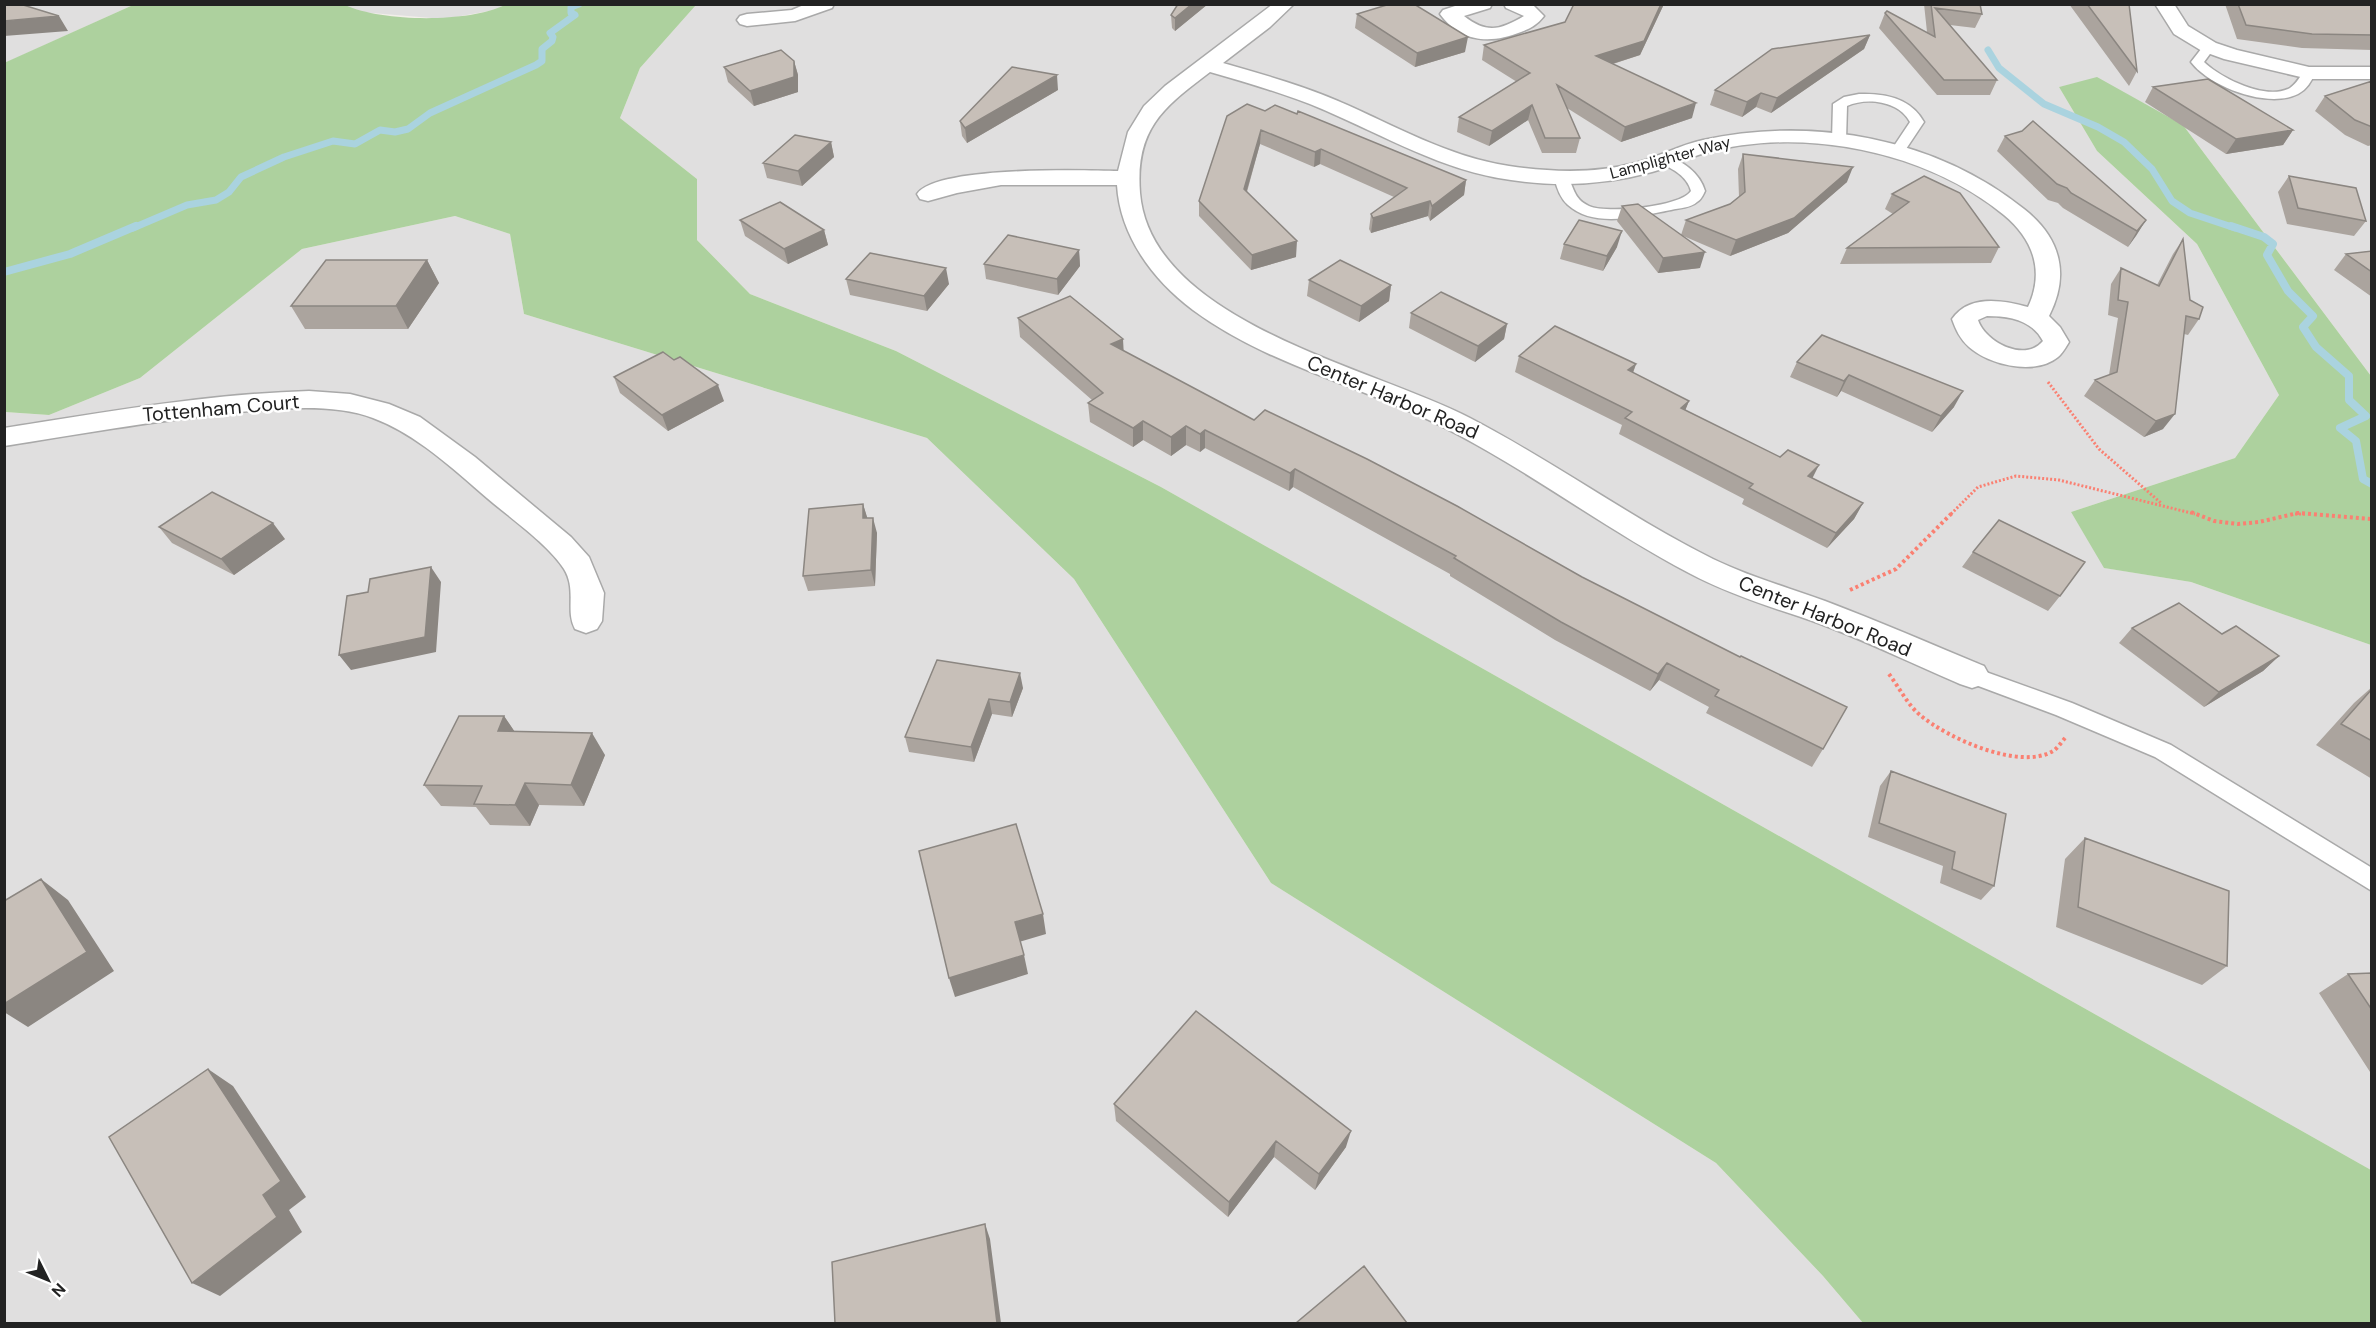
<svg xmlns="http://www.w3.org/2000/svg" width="2376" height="1328" font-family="'DM Sans',sans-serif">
  <rect width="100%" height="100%" fill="#f2efe9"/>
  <path fill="#e0dfdf" d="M5,4L133,5L5,63Z
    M345,5H505L495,10L444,19L360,12Z
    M696,5H2371V376L2183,125L2097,78L2059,87L2097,151L2197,244L2279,395L2235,458L2071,512L2105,568L2191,582L2371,645V1170L1161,487L896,351L750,294L697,240V179L620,118L640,68Z
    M455,216L510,234L524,314L927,438L1074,579L1271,883L1716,1163L1823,1276L1863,1323H5L4,412L49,415L140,378L302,249Z"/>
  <path fill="#add19e" d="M133,5H345C382,22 468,23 505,5H696L640,68L620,118L697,179V240L750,294L896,351L1161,487L2371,1170V1323H1863L1823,1276L1716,1163L1271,883L1074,579L927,438L524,314L510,234L455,216L302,249L140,378L49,415L5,412L4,63Z
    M2097,77L2183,125L2371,376V645L2191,582L2104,568L2071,512L2235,458L2279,395L2197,244L2097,151L2059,87Z"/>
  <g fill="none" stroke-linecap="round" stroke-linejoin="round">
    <path stroke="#aad3df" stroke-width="7" d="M1988,50L1999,68L2044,104L2098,127L2124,142L2152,169L2172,201L2190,213L2235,228
      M133,228L187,205L216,200L229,192L241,177L284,157L333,141L355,144L380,130L395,132L408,129L430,113L536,65L542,61V49L552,41L553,37L550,33L575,15L571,13V7L579,4"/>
    <path stroke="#aad3df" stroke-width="8" d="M2231,226L2264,237L2273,244L2267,255L2288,291L2313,316L2303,327L2316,347L2349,376V400L2366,416L2340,428L2356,441L2363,479L2372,484
      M4,272L70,254L136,226"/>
    <defs>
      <path id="lane" d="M2209,43L2215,47L2204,62C2221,78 2266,101 2290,88C2297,83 2300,77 2304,70L2309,69L2315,73C2311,82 2307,89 2298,94C2268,109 2210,87 2191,62L2205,44Z
        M1859,94C1885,93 1911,98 1924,122L1902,155H1892L1890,152L1910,122C1899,101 1867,97 1847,106L1846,140L1839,144L1834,143L1832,140L1833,104L1844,97Z
        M1665,156C1682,160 1700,173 1705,191C1703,195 1701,200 1697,202C1691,208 1679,208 1671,210C1640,216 1594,229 1568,205C1560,198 1556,186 1554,176L1561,172L1566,173C1574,186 1573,199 1589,206C1606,214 1681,207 1691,191C1687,176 1673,169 1660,163L1658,160Z
        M1972,667L2072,703L2171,745L2372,868V891L2155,757L2056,715L1965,681L1961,675L1965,669Z"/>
      <path id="street" d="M806,4H834L832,8L795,21L747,26L740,24L737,20L740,16L747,14L792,10Z
        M1273,4H1294L1270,27L1223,63C1261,74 1301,85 1338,101C1394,125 1448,157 1509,166C1550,172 1594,174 1635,163C1658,157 1680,145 1703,140C1814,116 1936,138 2024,209C2061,238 2070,275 2049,316L2060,327L2069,342C2066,347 2062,354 2058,357C2035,376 1989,365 1969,347C1960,339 1956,330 1952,319C1969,294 2003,300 2028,307C2045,271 2033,239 2004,215C1926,151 1803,126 1705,153C1687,158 1670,167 1652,172C1605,185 1559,187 1511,180C1443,171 1385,136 1322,109C1286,94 1248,83 1210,72C1164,107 1135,128 1140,193C1151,323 1375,368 1470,418C1553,461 1629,517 1713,559C1750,577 1787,587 1825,601C1878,621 1931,644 1984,666L1989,675L1984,684L1972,688L1960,684C1908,662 1855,635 1801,617C1763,605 1725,592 1689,573C1605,529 1530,471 1445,428C1363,386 1269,366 1193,310C1153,280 1120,236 1117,185H1001L957,193L928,201L920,199L917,194C936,166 1083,170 1118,171L1128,132L1144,106L1165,86ZM1987,316C2009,316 2032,320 2043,341C2025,363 1985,342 1978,320Z
        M1461,4H1492L1490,8L1464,16C1487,34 1500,30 1524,16L1506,8L1504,4H1532L1544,16C1537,25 1531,28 1521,32C1491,44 1461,43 1440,14L1443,10Z
        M2155,4H2174L2188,26L2216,43L2237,50L2309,67H2372V79H2309L2224,59L2202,51L2174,34Z
        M309,391L350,394L389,404L420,417L475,457L571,537L589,557L604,593L602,621L597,629L586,633L575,629C565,611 577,590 564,569C549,545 509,517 487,498C452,468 416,434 373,418C332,402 272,409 229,413C154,421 79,434 4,446V428C106,412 207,394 309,391Z"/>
    </defs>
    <use href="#lane" stroke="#a9a9a9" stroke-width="3"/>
    <use href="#street" stroke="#a9a9a9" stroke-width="3"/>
    <path stroke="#fa8072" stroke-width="3" stroke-dasharray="2 2" stroke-linecap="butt" d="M2048,382L2099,449L2161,503
      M1951,514L1978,487L2016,476L2059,480L2195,514
      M2295,514H2307"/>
    <path stroke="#fa8072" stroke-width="4" stroke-dasharray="3 3" stroke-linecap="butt" d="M2191,512L2214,521L2238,524L2259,522L2298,513L2372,519
      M1850,590L1896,569L1953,512
      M1889,674C1899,687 1907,704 1920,715C1947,738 2020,771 2053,751C2058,748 2062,741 2066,737"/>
    <use href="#lane" fill="#fff" fill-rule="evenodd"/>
    <use href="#street" fill="#fff" fill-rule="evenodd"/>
  </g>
  <path fill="#aba49e" d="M1178,4H1208L1175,31L1172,28L1171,15Z
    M1574,4H1664L1640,55L1613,64L1692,118L1621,142L1567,108L1580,138L1576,153H1542L1528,120L1489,146L1457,132L1459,117L1517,82L1482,60L1484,45L1565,22Z
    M1924,4H1980L1982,14L1975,28L1950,25L1997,80L1990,95H1937L1879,28L1885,13L1927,32Z
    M2069,4H2129L2137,71L2129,86Z
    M2225,4H2372V50L2302,48L2237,39Z
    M1357,14L1465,52L1415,67L1355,28Z
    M1870,35L1864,49L1771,113L1756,107L1742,117L1710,105L1715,90Z
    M794,61L798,75V92L754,106L728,82L724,67Z
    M2372,81V145L2368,146L2345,135L2315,111L2325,96Z
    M2153,87L2293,130L2283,145L2226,154L2145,102Z
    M1058,90L967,143L962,136L960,121Z
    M1265,111L1466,180L1464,195L1430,221L1428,216L1371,233L1369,229L1371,214L1394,197L1320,164L1314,167L1260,144L1247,192L1296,257L1251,270L1199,216V201Z
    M2022,131L2146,220L2128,247L2063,208L2058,203L2048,200L1997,151L2005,136Z
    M831,142L834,157L802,186L767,178L763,163Z
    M1743,154L1847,182L1788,233L1730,256L1681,235L1700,268L1658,273L1617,221L1622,206L1681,235L1686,220L1730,204L1739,197L1738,169Z
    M2289,176L2366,221L2354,236L2287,224L2278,192Z
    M1892,194L1999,247L1991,263L1840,264L1847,248L1893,214L1885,209Z
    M740,220L824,230L828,245L788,264L745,236Z
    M2183,239L2190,300L2199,319L2188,335L2184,334L2163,429L2144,437L2084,396L2095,380L2109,375L2118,318L2108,315L2111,284L2121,268L2157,285L2173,254Z
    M1564,244L1617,247L1603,271L1560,259Z
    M1079,250L1080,266L1058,295L986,279L984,264Z
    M2372,251V297L2334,270L2346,254Z
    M427,260L439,283L408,329H305L291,306Z
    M846,279L949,284L927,311L850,295Z
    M1309,280L1391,285L1389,301L1359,322L1307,296Z
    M1411,313L1507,324L1504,339L1475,362L1409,328Z
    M1018,318L1123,351L1823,749L1812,767L1706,713L1709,707L1659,680L1650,691L1555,640L1450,576V574L1293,487L1289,491L1205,448L1200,452L1186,445L1171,456L1143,440L1133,447L1090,422L1088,403L1092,400L1020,337Z
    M1822,335L1954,407L1932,432L1841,391L1837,397L1790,377L1797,362Z
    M1519,356L1636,364L1633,373L1689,401L1685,410L1812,478L1863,503L1854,519L1827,548L1742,504L1744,499L1619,434L1622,425L1515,372Z
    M614,377L724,401L668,431L620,393Z
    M863,504L867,518L877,533L875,586L808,591L803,576Z
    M159,527L285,539L234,575L172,543Z
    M1973,552L2060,596L2048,611L1962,567Z
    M2132,628L2222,634L2279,656L2263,671L2204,707L2119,643Z
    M937,660L1023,688L1012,717L992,714L974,762L909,752L905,737Z
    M2372,687V779L2316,745L2354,703Z
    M504,716L514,731L605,755L584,806L539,805L530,826L490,825L476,807L441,806L424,785Z
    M1891,771L1994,886L1981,900L1940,883L1943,866L1868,837L1880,786Z
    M2085,838L2227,966L2202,985L2056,927L2065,859Z
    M2372,973V1075L2319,993L2348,974Z
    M1114,1104L1346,1147L1315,1190L1274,1157L1228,1217L1116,1121Z"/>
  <path fill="#8b8681" d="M1192,4H1208L1175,31V18Z
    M1661,4H1664L1640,55L1593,70L1596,56Z
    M59,16L68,31L4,36V21Z
    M1870,35L1864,49L1771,113L1777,98Z
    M1468,37L1465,52L1415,67L1417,53Z
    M794,61L798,75V92L754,106L750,91Z
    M1057,75L1058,90L967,143L965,128Z
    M1761,93L1756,107L1742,117L1747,102Z
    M1696,103L1692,118L1621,142L1625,127Z
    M1532,105L1528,120L1489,146L1492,131Z
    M1261,130L1260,144L1243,204L1244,189Z
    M2293,130L2283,145L2226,154L2236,139Z
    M831,142L834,157L802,186L798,171Z
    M1321,149L1320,164L1314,167L1315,152Z
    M1853,167L1847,182L1788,233L1730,256L1736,240Z
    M1466,180L1464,195L1430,221L1432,206Z
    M1430,201L1428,216L1371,233L1373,218Z
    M2146,220L2136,236L2128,247L2137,231Z
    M824,230L828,245L788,264L784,249Z
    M1622,231L1617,247L1603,271L1607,256Z
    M1297,241L1296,257L1251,270L1252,255Z
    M1079,250L1080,266L1058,295L1057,279Z
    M1705,252L1700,268L1658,273L1663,258Z
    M427,260L439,283L408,329L396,306Z
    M946,268L949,284L927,311L924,296Z
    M1391,285L1389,301L1359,322L1361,306Z
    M1507,324L1504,339L1475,362L1478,346Z
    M1123,339L1124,357L1111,344Z
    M1636,364L1630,380L1628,370Z
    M1849,375L1841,391L1837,397L1844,381Z
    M718,385L724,401L668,431L662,415Z
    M1963,391L1954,407L1932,432L1941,416Z
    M1689,401L1683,416L1681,408Z
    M2175,414L2163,429L2144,437L2156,421Z
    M1143,421V440L1133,447V428Z
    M1186,426V445L1171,456V437Z
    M1205,430V448L1200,452V434Z
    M1819,465L1811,481L1808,476Z
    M1295,469L1293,487L1289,491L1290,473Z
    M1863,503L1854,519L1827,548L1836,533Z
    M863,504L868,520L863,518Z
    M873,518L877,533L875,586L871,570Z
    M273,523L285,539L234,575L221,559Z
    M431,567L441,582L436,652L351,670L339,655Z
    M2279,656L2263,671L2204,707L2219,692Z
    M1667,663L1659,680L1650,691L1658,674Z
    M1020,673L1023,688L1012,717L1010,702Z
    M989,699L992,714L974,762L971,747Z
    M504,716L519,738L498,731Z
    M592,733L605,755L584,806L571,785Z
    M525,783L539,805L530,826L515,805Z
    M41,879L68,900L114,971L28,1027L4,1012V1004Z
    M1043,914L1046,934L1019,942L1015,922Z
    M1024,955L1028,974L955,997L949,978Z
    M208,1069L233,1086L306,1197L289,1210L302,1232L220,1296L192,1283L263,1195Z
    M1351,1131L1346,1147L1315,1190L1319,1174Z
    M1276,1141L1274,1157L1228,1217L1229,1202Z
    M985,1224L990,1239L1001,1323H997Z"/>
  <path fill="#c7bfb8" stroke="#8b8681" stroke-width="1.5" d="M4,4H20L59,16L4,21Z
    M1178,4H1192L1175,18L1171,15Z
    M1390,4H1414L1468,37L1417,53L1357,14Z
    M1574,4H1661L1644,41L1596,56L1696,103L1625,127L1557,85L1580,138H1545L1532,105L1492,131L1459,117L1530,73L1484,45L1565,22Z
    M1931,4H1980L1982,14L1935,8L1997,80H1944L1885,13L1887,11L1935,37Z
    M2087,4H2129L2137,71Z
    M2238,4H2372V35L2312,34L2246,25Z
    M1870,35L1777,98L1761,93L1747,102L1715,90L1772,49Z
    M781,50L794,61V77L750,91L724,67Z
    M1012,67L1057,75L965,128L960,121Z
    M2208,79L2293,130L2236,139L2153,87Z
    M2372,81V127L2355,120L2325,96Z
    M1247,104L1265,111L1275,105L1297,114L1298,111L1466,180L1432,206L1430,201L1373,218L1371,214L1407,188L1321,149L1315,152L1261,130L1244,189L1297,241L1252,255L1199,201L1227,116Z
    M2033,121L2146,220L2137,231L2071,193L2067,188L2057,184L2005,136L2022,131Z
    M795,135L831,142L798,171L763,163Z
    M1743,154L1853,167L1794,218L1736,240L1686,220L1730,204L1745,192Z
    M1924,176L1960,193L1999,247L1847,248L1909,202L1892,194Z
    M2289,176L2356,188L2366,221L2298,208Z
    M780,202L824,230L784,249L740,220Z
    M1638,204L1705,252L1663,258L1622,206Z
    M1579,220L1622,231L1607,256L1564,244Z
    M1008,235L1079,250L1057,279L984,264Z
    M2183,239L2190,300L2203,307L2199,319L2186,316L2175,414L2156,421L2095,380L2117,372L2128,302L2118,300L2121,268L2159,286Z
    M2372,251V272L2346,254Z
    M870,253L946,268L924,296L846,279Z
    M326,260H427L396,306H291Z
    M1340,260L1391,285L1361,306L1309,280Z
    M1441,292L1507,324L1478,346L1411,313Z
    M1070,296L1123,339L1111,344L1254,420L1265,410L1367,459L1457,506L1582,577L1740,657L1741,656L1847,707L1823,749L1715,696L1719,690L1667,663L1658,674L1561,622L1454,558L1456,556L1295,469L1290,473L1205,430L1200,434L1186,426L1171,437L1143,421L1133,428L1088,403L1103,393L1018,318Z
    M1555,326L1636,364L1628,370L1689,401L1681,408L1780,457L1788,450L1819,465L1808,476L1863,503L1836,533L1749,488L1753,484L1625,418L1632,412L1519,356Z
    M1822,335L1963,391L1941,416L1849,375L1844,381L1797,362Z
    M663,352L674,360L680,357L718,385L662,415L614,377Z
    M212,492L273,523L221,559L159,527Z
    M863,504V518H873L871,570L803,576L809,509Z
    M1999,520L2085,562L2060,596L1973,552Z
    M431,567L425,637L339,655L347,596L368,592L370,579Z
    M2179,603L2222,634L2236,626L2279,656L2219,692L2132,628Z
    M937,660L1020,673L1010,702L989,699L971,747L905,737Z
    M2372,689V741L2341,724Z
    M459,716H504L498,731L592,733L571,785L525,783L515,805L474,804L482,786L424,785Z
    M1891,771L2006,814L1994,886L1952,869L1955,852L1879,823Z
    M1016,824L1043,914L1015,922L1024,955L949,978L919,851Z
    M2085,838L2229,891L2227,966L2078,907Z
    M41,879L87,952L4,1004V901Z
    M2372,973V1010L2348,974Z
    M1196,1011L1351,1131L1319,1174L1276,1141L1229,1202L1114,1104Z
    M208,1069L281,1181L263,1195L277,1217L192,1283L109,1137Z
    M985,1224L997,1323H835L832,1262Z
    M1364,1266L1407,1323H1296Z"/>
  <g text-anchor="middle" stroke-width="5" stroke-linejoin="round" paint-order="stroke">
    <g font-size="16" fill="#222" stroke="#fff">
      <text transform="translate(1670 157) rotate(-15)" y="6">Lamplighter Way</text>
    </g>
    <g font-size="20" fill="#222" stroke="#fff">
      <text transform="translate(1393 397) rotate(23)" y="7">Center Harbor Road</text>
      <text transform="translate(221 408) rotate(-5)" y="7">Tottenham Court</text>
      <text transform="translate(1825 616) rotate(22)" y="7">Center Harbor Road</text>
    </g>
  </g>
  <rect width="2376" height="1328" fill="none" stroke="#222222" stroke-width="12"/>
  <g transform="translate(48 1280) rotate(133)" stroke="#ffffff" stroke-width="4.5" paint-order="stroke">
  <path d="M0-4.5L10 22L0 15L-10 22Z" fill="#222222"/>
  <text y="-9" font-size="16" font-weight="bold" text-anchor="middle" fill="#222222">N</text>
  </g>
</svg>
